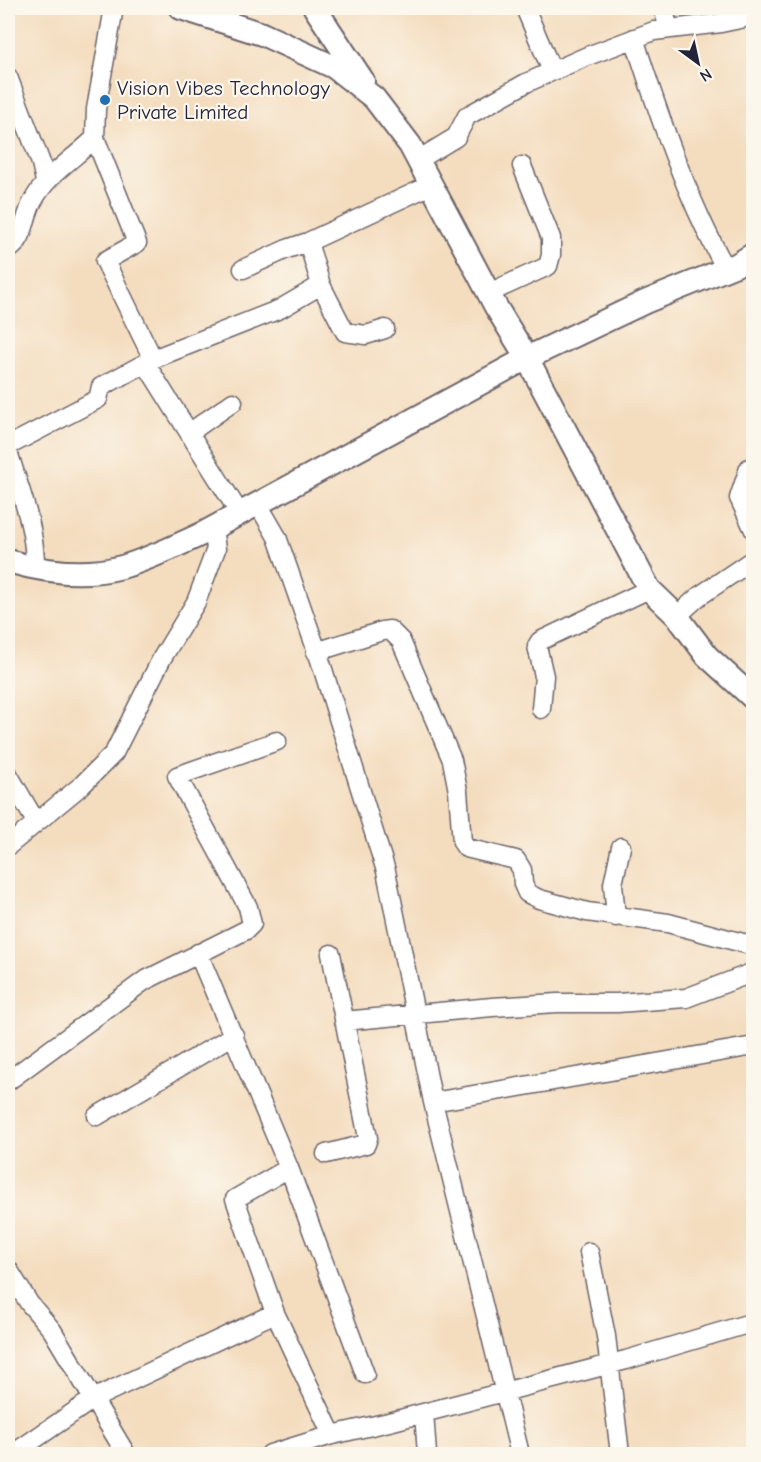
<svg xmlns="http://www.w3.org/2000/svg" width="761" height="1462" font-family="'Comic Neue',sans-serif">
  <rect width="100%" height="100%" fill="#fbf7ec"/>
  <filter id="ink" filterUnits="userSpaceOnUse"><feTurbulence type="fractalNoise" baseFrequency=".0167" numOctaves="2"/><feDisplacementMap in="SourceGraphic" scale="12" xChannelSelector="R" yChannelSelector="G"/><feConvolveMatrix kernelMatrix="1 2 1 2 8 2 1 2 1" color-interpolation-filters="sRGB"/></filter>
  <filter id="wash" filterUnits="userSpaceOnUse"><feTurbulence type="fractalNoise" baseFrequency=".008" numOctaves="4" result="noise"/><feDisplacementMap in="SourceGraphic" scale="24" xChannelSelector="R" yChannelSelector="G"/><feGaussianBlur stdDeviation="1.35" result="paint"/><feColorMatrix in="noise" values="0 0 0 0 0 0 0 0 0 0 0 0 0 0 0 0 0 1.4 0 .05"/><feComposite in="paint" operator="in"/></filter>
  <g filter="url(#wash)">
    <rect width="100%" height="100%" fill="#f4ddbf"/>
  </g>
  <g filter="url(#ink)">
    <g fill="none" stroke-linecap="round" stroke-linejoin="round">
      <defs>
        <path id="minor" d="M525,8L552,71
          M663,8L669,29
          M634,38C659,116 686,197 726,269
          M8,77L41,163L45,181
          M95,138L137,243L105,261L153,359
          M418,160L456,137L467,116L526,83L585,57L654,31L721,23L754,16
          M308,242L321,285L345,332L366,335L385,329
          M8,250C26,239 23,219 33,201C47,174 74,159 95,138L96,109L114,8
          M243,269L287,249L308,242L431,185
          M489,293L548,266L551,255V238L522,166
          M146,364L240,514
          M189,433L233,402
          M8,446L98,399L101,387L153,359L280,309L321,285
          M8,452C20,490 36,529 35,569
          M749,468L739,498L754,530
          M258,504L277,537L320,660L386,871L433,1102L520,1454
          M677,616L698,597L754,559
          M316,652L382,631L390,630L401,641L452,760L458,791L462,842L466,848L516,860L522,870L523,884L527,893L539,899L587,912L668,923L754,946
          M541,709L544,676L537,646L540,641L649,589
          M8,774L36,822
          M8,846L82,785L114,753L162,658L196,602L216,549L213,528
          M616,917L613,884L621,847
          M198,953L289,1168L365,1374
          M344,1021L492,1007L557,1003H617L686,998L754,972
          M8,1081L144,981L246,930L252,924L248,907L177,776L277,741
          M433,1102L754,1046
          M97,1116L234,1035
          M326,1154L366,1144L368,1138L331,954
          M589,1252L606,1336L620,1454
          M8,1269L29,1303L52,1330L126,1454
          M275,1313L235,1199L289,1168
          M424,1413L427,1454
          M13,1454L93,1399L275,1313L332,1435
          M270,1454L332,1435L389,1422L626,1360L754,1322"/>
        <path id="major" d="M181,8L262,34L334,67L374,98L410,145L496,307L527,358L649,589L677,616L707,656L754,699
          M315,8L363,81
          M8,561C45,572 84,577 122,567C150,559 178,545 204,533L527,358L645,302L736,265L754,254"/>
      </defs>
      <use href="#minor" stroke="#6c6369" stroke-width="21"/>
      <use href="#major" stroke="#6c6369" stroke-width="26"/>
      <use href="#minor" stroke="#fff" stroke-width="18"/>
      <use href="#major" stroke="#fff" stroke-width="22"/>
    </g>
  </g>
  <circle fill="#1f6fb2" stroke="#fbf7ec" stroke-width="2" cx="105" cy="100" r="6"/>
  <g text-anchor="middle" stroke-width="4.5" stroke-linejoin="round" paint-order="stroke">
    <g font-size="21" fill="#22223b" stroke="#fbf7ec" text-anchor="start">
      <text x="117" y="95">Vision Vibes Technology<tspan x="117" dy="24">Private Limited</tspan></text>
    </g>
  </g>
  <rect width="761" height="1462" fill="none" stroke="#fbf7ec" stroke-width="30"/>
  <g transform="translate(698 63) rotate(147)" stroke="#fbf7ec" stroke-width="4.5" paint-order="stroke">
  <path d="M0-4.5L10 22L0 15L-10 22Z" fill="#22223b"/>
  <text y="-9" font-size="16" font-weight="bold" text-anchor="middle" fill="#22223b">N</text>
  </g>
</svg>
